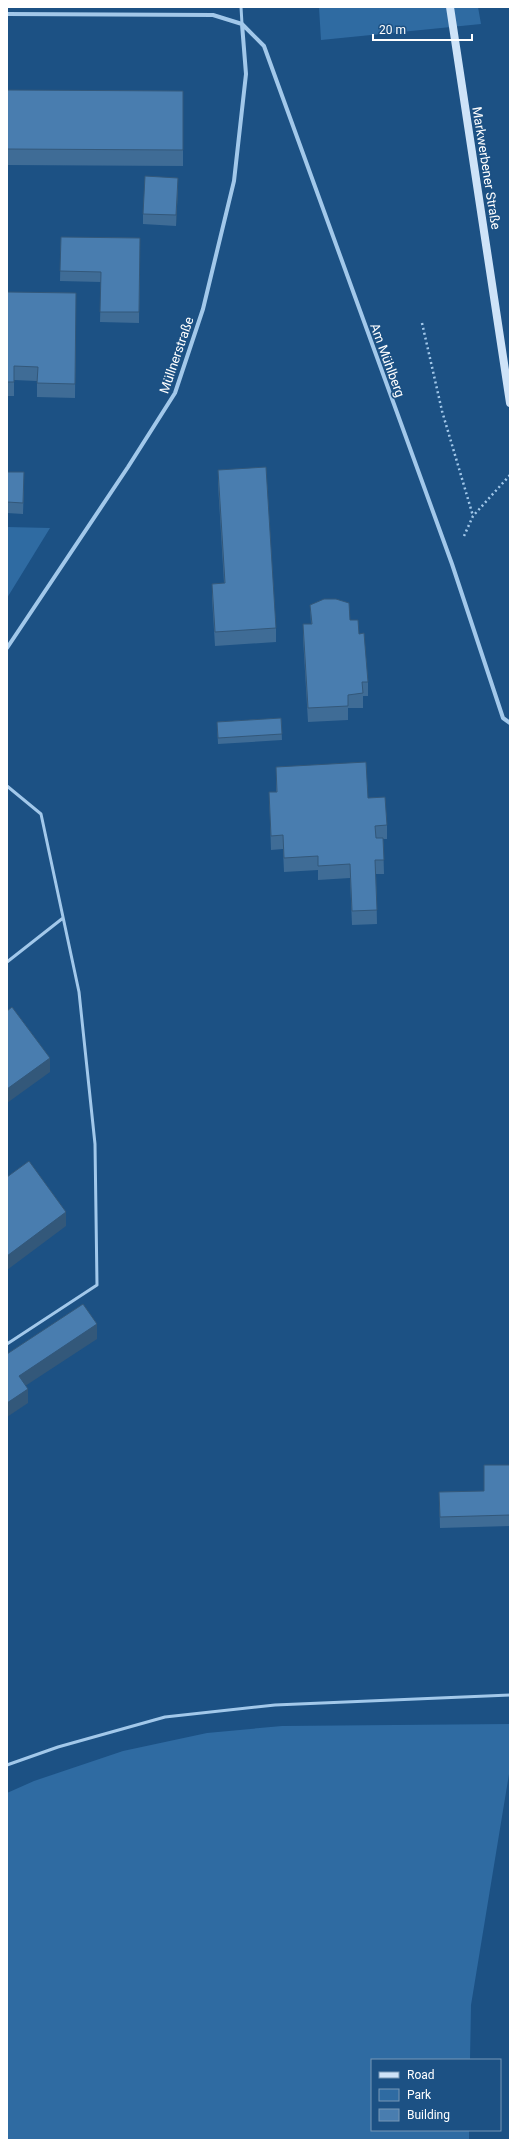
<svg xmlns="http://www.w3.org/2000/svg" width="517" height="2147" font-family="Roboto,sans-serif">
  <rect width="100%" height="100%" fill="#1c5184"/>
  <path fill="#2f6ba2" d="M319,7H478L481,24L321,40Z
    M7,527L50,528L7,598Z
    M510,1724V1768L471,2005L470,2060H372V2130H469V2140H7V1793L34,1781L123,1751L207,1733L282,1726Z"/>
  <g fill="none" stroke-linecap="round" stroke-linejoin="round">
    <path stroke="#a2c8ea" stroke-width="2.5" stroke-dasharray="2 3" stroke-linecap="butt" d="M422,323L442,411L473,516
      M464,536L473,516L510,475"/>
    <path stroke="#a2c8ea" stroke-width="3" d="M241,7L242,24
      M7,786L41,814L79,992L95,1144L97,1285L7,1344
      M7,962L63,918
      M7,1765L58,1747L165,1717L275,1705L510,1695"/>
    <path stroke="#a2c8ea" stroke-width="4" d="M7,14L213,15L242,24L264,46L452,564L503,718L510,723
      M7,648L128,467L175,393L203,309L234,181L246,74L242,24"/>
    <path stroke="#cee3f8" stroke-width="8" d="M450,7L510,403"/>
  </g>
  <path fill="#3f6c96" d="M7,90L183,91V166L7,165Z
    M178,188L176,226L143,224V214Z
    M61,237L140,238L139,323L100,322L101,282L60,281Z
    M7,292L76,293L75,398L37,397V381L14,380V396H7Z
    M218,470L276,628V642L215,646L212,598V584L224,583L218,484Z
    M7,472L24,483L23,514L7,513Z
    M310,605L350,620L359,634L368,682V696H363V708H348V720L308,722L303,638V624H311Z
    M281,718L282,740L218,744L217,722Z
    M276,767L368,798L387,825V839H383L384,874H376L377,924L352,925L350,878L318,880V870L284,872L283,849L271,850L269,792H276Z
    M510,1465V1526L440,1528L439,1492L484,1491Z"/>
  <path fill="#33587a" d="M178,178V188L176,226V215Z
    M50,1058V1072L7,1103V1089Z
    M66,1212V1226L7,1270V1256Z
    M97,1324V1339L19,1390V1376Z
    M28,1389V1403L7,1417V1403Z"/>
  <path fill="#497daf" stroke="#33587a" d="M7,90L183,91V150L7,149Z
    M145,176L178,178L176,215L143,214Z
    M61,237L140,238L139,312H100L101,272L60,271Z
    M7,292L76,293L75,384L37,383L38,367L14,366V382H7Z
    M266,467L276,628L215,632L212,584L225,583L218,470Z
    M7,472H24L23,503L7,502Z
    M324,599H336L349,603L350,620H358L359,634L364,633L368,682H362L363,693L348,695V706L308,708L303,624H312L310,605Z
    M281,718L282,734L218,738L217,722Z
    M366,762L368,798L385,797L387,825L375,826L376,838H383L384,860H375L377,910L352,911L350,864L318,866V856L284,858L283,835L271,836L269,792H277L276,767Z
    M12,1007L50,1058L7,1089V1011Z
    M29,1161L66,1212L7,1256V1177Z
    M83,1304L97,1324L19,1376L28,1389L7,1403V1354Z
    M484,1465H510V1515L440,1517L439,1492L484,1491Z"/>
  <g text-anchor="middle" stroke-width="3.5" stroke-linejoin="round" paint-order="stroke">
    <g font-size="13" fill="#fff" stroke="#1c5184">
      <text transform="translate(487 168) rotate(81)" y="5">Markwerbener Straße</text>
      <text transform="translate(176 355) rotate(-71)" y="5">Müllnerstraße</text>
      <text transform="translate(388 360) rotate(70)" y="5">Am Mühlberg</text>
    </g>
  </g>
  <rect width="517" height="2147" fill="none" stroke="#ffffff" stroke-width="16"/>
  <rect x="371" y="2059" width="130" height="72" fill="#1c5184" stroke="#7797b5"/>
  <rect x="379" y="2072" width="20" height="6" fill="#cee3f8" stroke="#7797b5"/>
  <text x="407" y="2079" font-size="12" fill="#ffffff">Road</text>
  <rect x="379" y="2089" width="20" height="12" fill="#2f6ba2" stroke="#7797b5"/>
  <text x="407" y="2099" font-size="12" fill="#ffffff">Park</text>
  <rect x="379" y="2109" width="20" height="12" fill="#497daf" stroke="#7797b5"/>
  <text x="407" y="2119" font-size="12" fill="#ffffff">Building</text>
  <path d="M373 34v6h99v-6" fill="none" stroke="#ffffff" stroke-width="2"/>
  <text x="379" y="34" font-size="12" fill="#ffffff" stroke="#1c5184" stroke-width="3" paint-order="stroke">20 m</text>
</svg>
